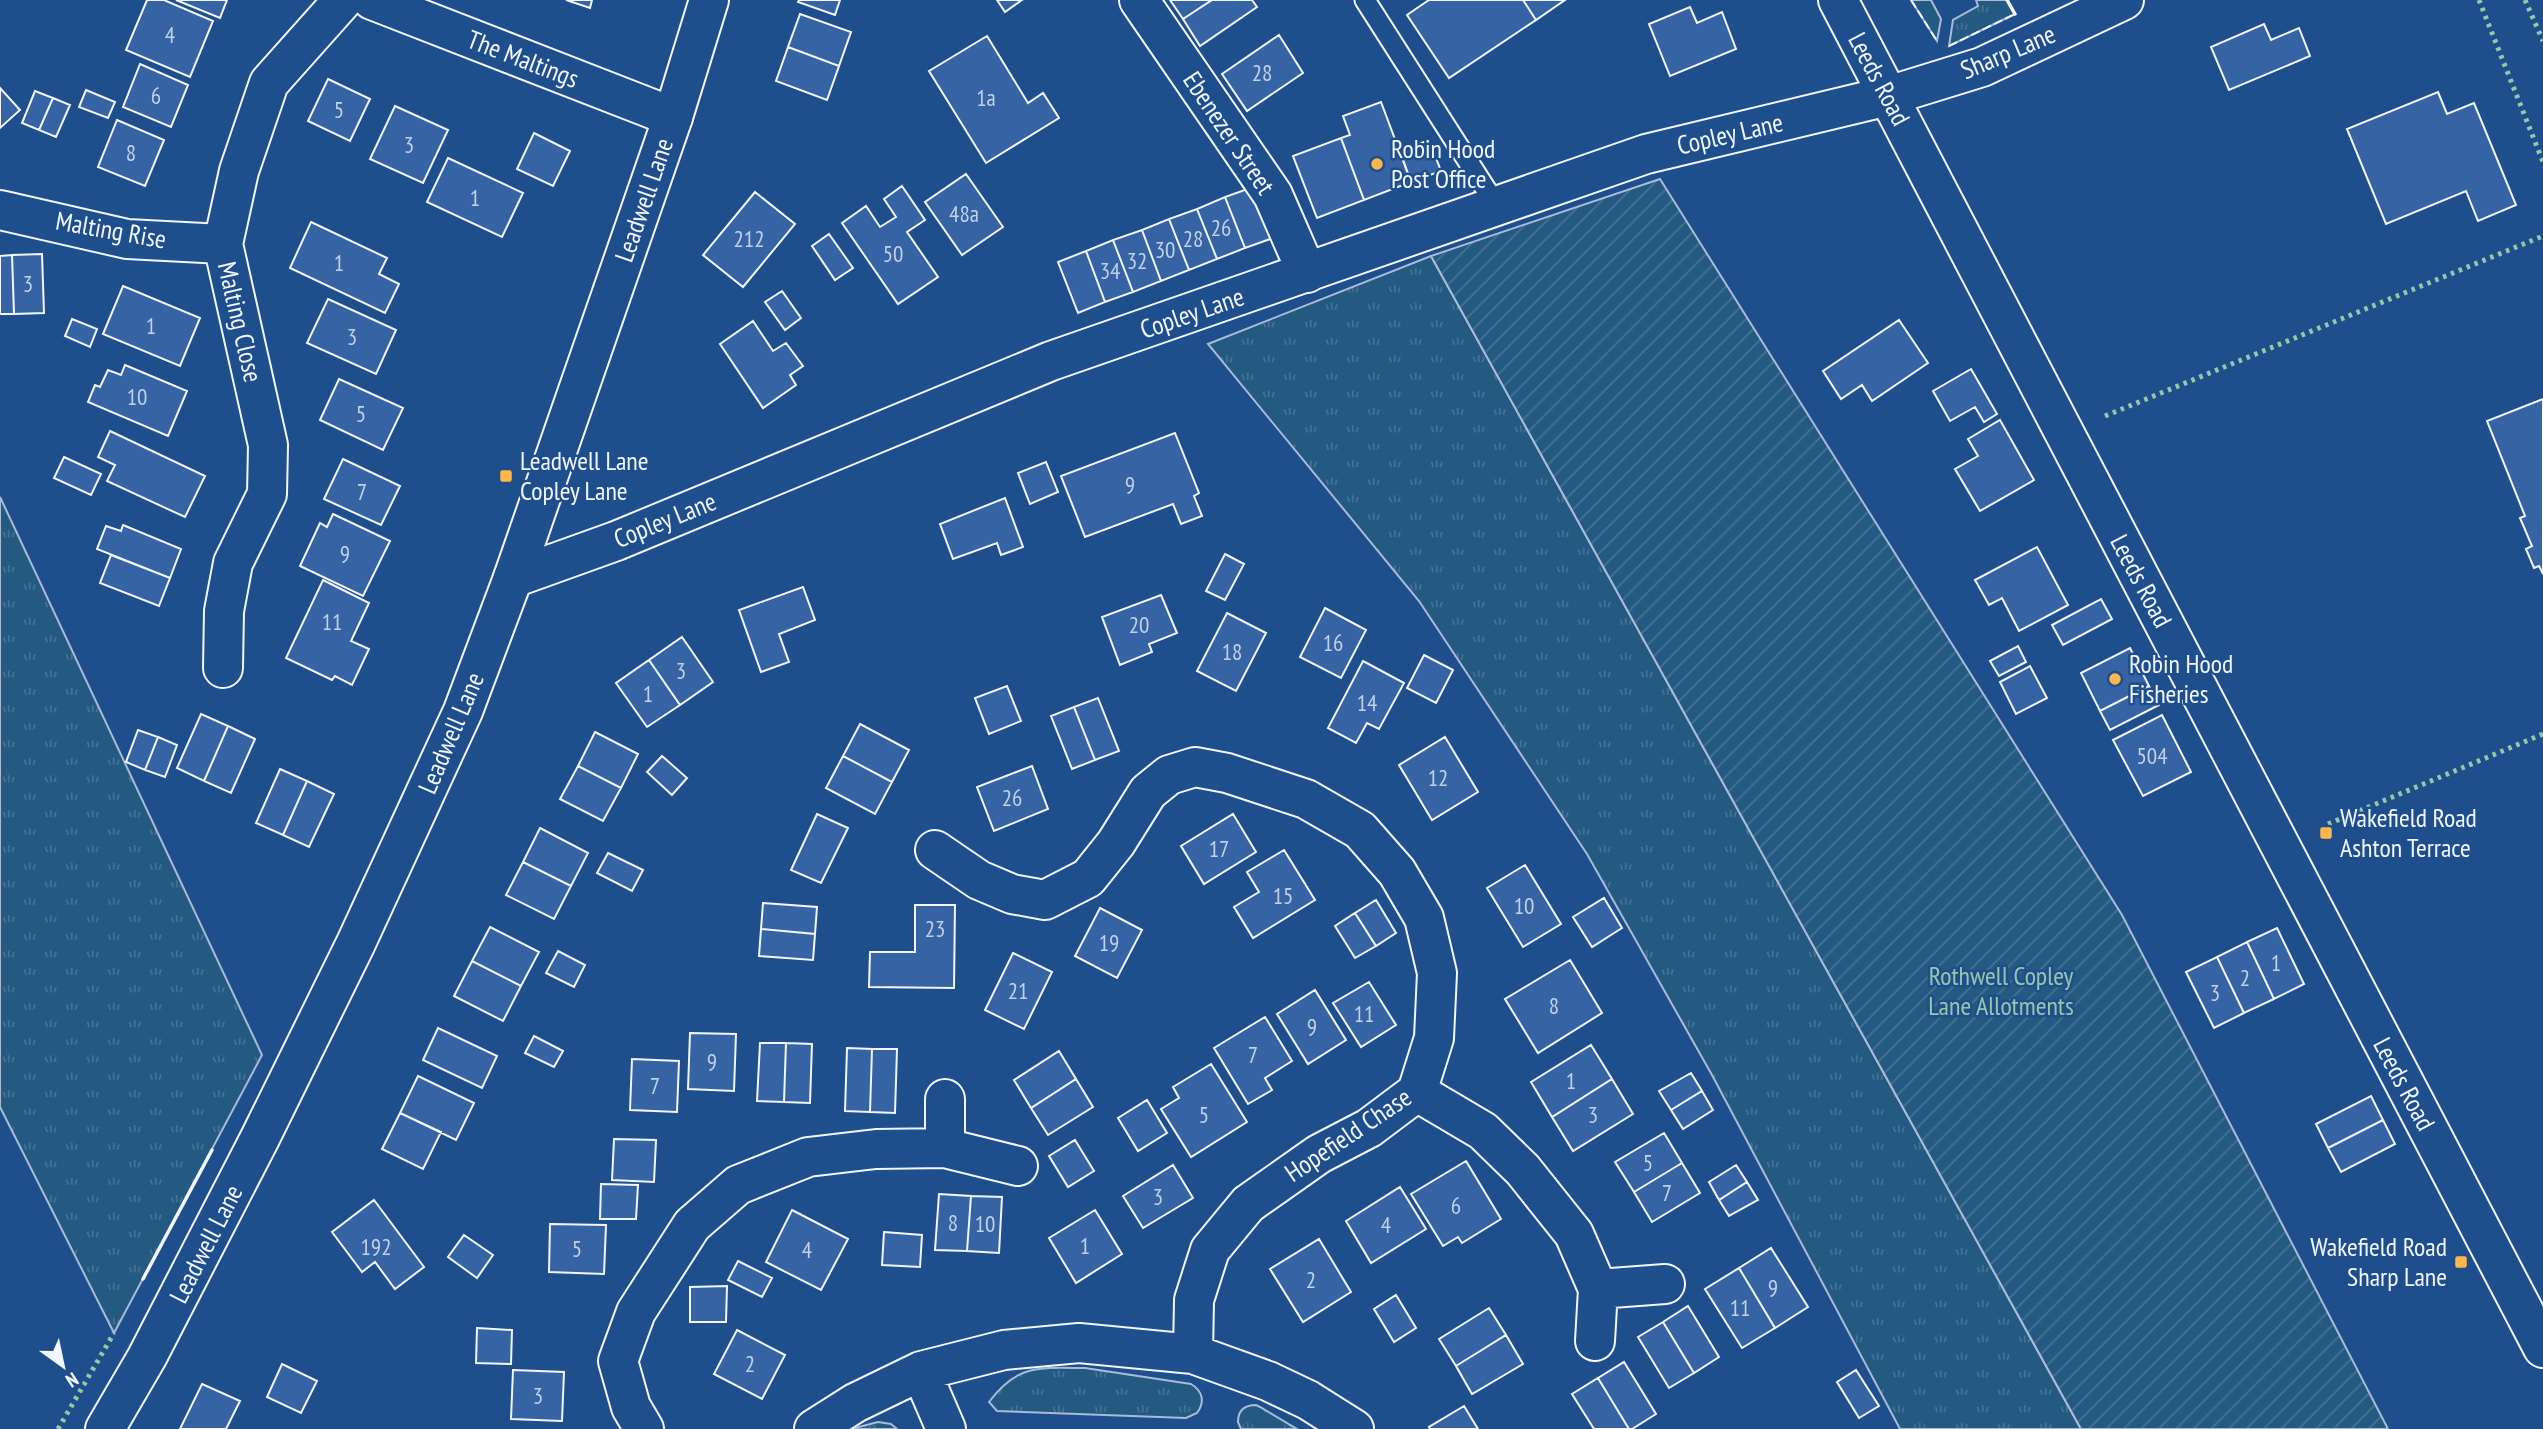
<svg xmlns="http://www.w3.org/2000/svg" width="2543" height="1429" font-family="'PT Sans Narrow',sans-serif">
  <defs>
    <pattern id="grass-tufts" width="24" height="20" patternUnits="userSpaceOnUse" patternTransform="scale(1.75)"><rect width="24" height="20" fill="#245a82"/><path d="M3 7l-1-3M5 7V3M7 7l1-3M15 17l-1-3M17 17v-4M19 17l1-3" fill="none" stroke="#447295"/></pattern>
    <pattern id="garden-furrows" width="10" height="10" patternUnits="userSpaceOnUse" patternTransform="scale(1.75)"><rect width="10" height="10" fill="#245a82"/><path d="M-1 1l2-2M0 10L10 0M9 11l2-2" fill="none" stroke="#447295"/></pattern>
  </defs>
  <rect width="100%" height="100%" fill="#1f4e8c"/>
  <path fill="url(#grass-tufts)" stroke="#a8bbd7" stroke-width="2" d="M1911,0H1931L1941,19L1937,41Z
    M1976,0H2007L2015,14L1949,46L1953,20L1978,6Z
    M1431,256L2081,1429H1900L1712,1075L1587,854L1419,601L1208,344Z
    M0,497L262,1055L114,1333L0,1107Z
    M1085,1368L1191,1384C1203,1391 1205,1402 1197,1413L1186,1418L997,1411L989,1402C1018,1363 1040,1368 1085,1368Z
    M1256,1405L1260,1407L1297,1429H1241L1238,1422C1238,1410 1244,1405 1256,1405Z
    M878,1422L891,1424L897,1429H851Z"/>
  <path fill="url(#garden-furrows)" stroke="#a8bbd7" stroke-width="2" d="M1660,179L2122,915L2388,1429H2081L1431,256Z"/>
  <path fill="#3563a3" stroke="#f2f6ff" stroke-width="2" d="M147,0H164L213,21L190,77L126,50Z
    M176,0H227L220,18Z
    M566,0H592L590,8Z
    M799,0H840L835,15L798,2Z
    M997,0H1022L1005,12Z
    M1170,0H1212L1183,19Z
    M1212,0H1252L1257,7L1200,46L1183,19Z
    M1429,0H1523L1536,20L1449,78L1407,15Z
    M1523,0H1565L1536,20Z
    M1690,7L1697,23L1722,12L1736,49L1670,76L1649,24Z
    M800,14L851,32L839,66L788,47Z
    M2264,24L2271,40L2299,28L2310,56L2229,90L2211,47Z
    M1279,35L1303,73L1247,111L1222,74Z
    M987,36L1028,103L1043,93L1059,118L986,163L929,71Z
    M788,47L839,66L827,100L776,81Z
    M140,64L188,85L171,127L123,107Z
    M328,79L370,99L350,141L308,121Z
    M0,88L20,110L0,128Z
    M86,90L115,102L108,118L79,107Z
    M35,91L53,98L39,130L22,123Z
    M2438,92L2447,114L2474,103L2516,205L2478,221L2466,191L2386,224L2347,129Z
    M53,98L70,105L56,137L39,130Z
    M1381,102L1411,182L1364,200L1341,138L1350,135L1343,116Z
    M395,106L448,130L423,183L370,159Z
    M117,120L164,140L145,186L98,167Z
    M534,133L570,151L553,186L517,169Z
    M1341,138L1364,200L1317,218L1293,156Z
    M1429,140L1441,171L1411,182L1400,151Z
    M448,158L523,193L502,237L427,202Z
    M966,174L1003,227L962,255L925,202Z
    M902,186L925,220L907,232L938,277L898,304L842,223L866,206L880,227L896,217L884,199Z
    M1253,187L1273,238L1245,248L1225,197Z
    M755,192L795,224L743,287L703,255Z
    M1225,197L1245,248L1217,259L1197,209Z
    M1197,209L1217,259L1189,270L1169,219Z
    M1169,219L1189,270L1161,281L1142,230Z
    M311,222L387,258L379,274L399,284L385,313L290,268Z
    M1142,230L1161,281L1133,292L1113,240Z
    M829,234L853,268L835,280L812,246Z
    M1113,240L1133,292L1105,302L1086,251Z
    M1086,251L1105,302L1078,313L1058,262Z
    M42,254L44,313L14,314L12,255Z
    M12,255L14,314H0V256Z
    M123,286L200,318L180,366L103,334Z
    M782,291L801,318L785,330L765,302Z
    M328,299L396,330L376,374L307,343Z
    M72,319L97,329L90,347L65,336Z
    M1899,320L1928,363L1872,401L1862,385L1841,399L1823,371Z
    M753,321L773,351L786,343L803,366L790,375L796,385L763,408L720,344Z
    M125,365L187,391L168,436L88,402L95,385L100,387L108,370L121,375Z
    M1971,369L1997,414L1984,422L1975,407L1950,421L1933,391Z
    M339,379L403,408L383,450L320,420Z
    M2543,399V574L2539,566L2534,568L2526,549L2532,546L2520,518L2525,516L2487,421Z
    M2000,420L2034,480L1980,511L1955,469L1978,456L1968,439Z
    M110,431L205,476L185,517L107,481L115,465L98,457Z
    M1175,433L1199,493L1194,496L1202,516L1181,524L1173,504L1085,537L1061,476Z
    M64,457L101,474L91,495L54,478Z
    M343,459L400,486L381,525L324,499Z
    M1046,462L1058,492L1030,504L1018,473Z
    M1005,498L1023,547L1001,555L997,543L953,559L940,524Z
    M333,514L390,541L363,596L300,566L320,523L327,527Z
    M123,525L181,549L170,578L97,549L106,526L121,531Z
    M2037,547L2068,605L2019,631L2002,598L1989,605L1975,580Z
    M1225,554L1244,564L1225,600L1206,591Z
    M111,555L170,578L159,606L100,583Z
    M323,580L369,603L351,641L369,649L352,685L335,676L332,680L286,658Z
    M803,587L815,620L779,634L789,662L761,672L739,610Z
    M1161,595L1177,633L1149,644L1152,652L1120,665L1102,617Z
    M2101,599L2112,619L2063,645L2052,625Z
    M1325,608L1366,630L1341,678L1300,657Z
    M1227,613L1266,633L1236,691L1197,671Z
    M682,637L713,682L680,705L649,660Z
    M2018,646L2026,662L1999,676L1990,661Z
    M2130,648L2149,686L2100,711L2081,673Z
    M1424,655L1453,670L1436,703L1407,688Z
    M649,660L680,705L647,727L616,683Z
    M1363,661L1404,683L1379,729L1367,723L1356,743L1328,728Z
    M2030,666L2047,698L2016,714L2000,682Z
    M1007,686L1021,721L989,734L975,698Z
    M2149,686L2159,705L2110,730L2100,711Z
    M1098,698L1119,751L1095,760L1074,707Z
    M1074,707L1095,760L1072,769L1051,716Z
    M201,714L228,726L204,781L177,768Z
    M2162,715L2191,772L2143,796L2113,740Z
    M860,724L909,750L892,782L843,756Z
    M228,726L255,739L231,793L204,781Z
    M138,730L158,737L145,770L126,762Z
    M595,732L638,754L621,788L578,766Z
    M158,737L177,745L165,777L145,770Z
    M1445,737L1478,792L1432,820L1399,765Z
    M662,756L687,778L672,795L647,772Z
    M843,756L892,782L875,814L826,788Z
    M578,766L621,788L603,821L560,799Z
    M1032,766L1048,809L994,831L977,787Z
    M280,769L307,781L283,835L256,823Z
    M307,781L334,794L309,847L283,835Z
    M817,814L848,828L821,883L791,870Z
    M1233,814L1256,852L1204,884L1181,846Z
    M540,828L588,853L571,886L523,862Z
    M1284,850L1315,900L1253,938L1234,907L1259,892L1247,872Z
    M608,853L643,870L632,891L597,873Z
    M523,862L571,886L554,919L506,895Z
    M1525,865L1561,924L1523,947L1487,888Z
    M1604,898L1622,928L1592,947L1573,917Z
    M1376,900L1396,933L1376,946L1355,913Z
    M763,903L817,907L815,934L761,929Z
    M915,905H955L954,988L869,987L870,952H915Z
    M1100,908L1142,930L1117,978L1075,956Z
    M1355,913L1376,946L1355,958L1335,926Z
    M490,927L539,952L521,986L472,961Z
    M2277,928L2304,984L2274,999L2247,942Z
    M761,929L815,934L813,960L759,956Z
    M2247,942L2274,999L2244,1013L2217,957Z
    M558,951L585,965L574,987L546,973Z
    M1013,953L1052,972L1024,1029L985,1010Z
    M2217,957L2244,1013L2214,1028L2186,972Z
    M1570,960L1602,1013L1538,1053L1505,999Z
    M472,961L521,986L503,1021L454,996Z
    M1369,982L1396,1025L1361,1047L1333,1003Z
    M1315,990L1346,1040L1308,1064L1277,1014Z
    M1265,1017L1292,1061L1265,1078L1272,1090L1248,1104L1214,1048Z
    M438,1028L497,1056L482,1088L423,1060Z
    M690,1033L736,1034L734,1091L688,1089Z
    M534,1036L563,1051L554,1067L525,1053Z
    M760,1043H786L784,1102L757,1101Z
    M786,1043L812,1044L810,1103L784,1102Z
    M1591,1045L1612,1079L1552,1117L1531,1082Z
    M847,1048L872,1049L870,1112L845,1111Z
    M872,1049H897L895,1113L870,1112Z
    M1059,1051L1076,1079L1031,1108L1014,1080Z
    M632,1059L679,1061L677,1112L630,1110Z
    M1211,1064L1247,1122L1191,1157L1161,1109L1179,1098L1173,1087Z
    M1691,1073L1702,1091L1671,1110L1659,1091Z
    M418,1076L474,1103L456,1140L400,1113Z
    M1076,1079L1093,1107L1048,1135L1031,1108Z
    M1612,1079L1633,1114L1573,1151L1552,1117Z
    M1702,1091L1713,1110L1683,1129L1671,1110Z
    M2371,1096L2383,1120L2328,1148L2316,1124Z
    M1147,1100L1167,1133L1138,1151L1118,1118Z
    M400,1113L441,1132L423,1169L382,1149Z
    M2383,1120L2395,1144L2341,1172L2328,1148Z
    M1664,1133L1682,1163L1634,1192L1615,1162Z
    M614,1139L656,1140L654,1182L612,1180Z
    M1075,1140L1094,1171L1068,1187L1049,1156Z
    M1466,1161L1501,1219L1462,1243L1458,1237L1443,1246L1411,1194Z
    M1682,1163L1700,1193L1652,1222L1634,1192Z
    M1173,1165L1193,1198L1143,1228L1123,1196Z
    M1736,1165L1747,1182L1719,1200L1709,1182Z
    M1747,1182L1758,1200L1729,1216L1719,1200Z
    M601,1184L638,1185L636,1219H600Z
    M1400,1187L1426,1229L1371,1263L1346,1221Z
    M939,1194L971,1196L967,1251L935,1250Z
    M971,1196L1002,1197L999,1253L967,1251Z
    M374,1200L424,1267L395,1289L375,1262L362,1272L332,1232Z
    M792,1210L848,1239L821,1290L766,1262Z
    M1095,1210L1122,1254L1076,1283L1049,1238Z
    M550,1224L606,1225L604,1274L549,1272Z
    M884,1232L922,1235L920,1267L882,1265Z
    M464,1235L493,1255L477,1278L448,1257Z
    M1319,1239L1351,1292L1303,1322L1270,1269Z
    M1771,1248L1808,1307L1775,1328L1739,1268Z
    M738,1261L772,1278L762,1297L728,1280Z
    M1739,1268L1775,1328L1742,1348L1705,1289Z
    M727,1286L726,1322H690V1287Z
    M1396,1295L1416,1328L1394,1342L1374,1309Z
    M1688,1306L1719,1357L1694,1373L1663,1322Z
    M1489,1308L1506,1335L1456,1366L1439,1339Z
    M1663,1322L1694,1373L1669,1388L1638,1337Z
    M477,1328L512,1330L511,1364L476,1363Z
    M737,1330L785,1355L762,1399L714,1374Z
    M1506,1335L1523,1364L1472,1394L1456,1366Z
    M1624,1362L1656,1414L1632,1429H1629L1598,1378Z
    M282,1364L317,1381L301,1413L267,1397Z
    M513,1370L564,1372L562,1421L511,1419Z
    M1856,1370L1879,1406L1859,1418L1837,1382Z
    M1598,1378L1629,1429H1594L1572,1394Z
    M202,1384L240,1401L226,1429H180Z
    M1464,1406L1478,1429H1430L1429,1427Z"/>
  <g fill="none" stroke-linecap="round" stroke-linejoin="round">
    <defs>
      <path id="service" d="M1365,0L1496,205"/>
      <path id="minor" d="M372,0L673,117
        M1139,0L1273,195L1307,273
        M0,210L127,239L223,244
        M223,668L224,611L233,563L267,494L268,445L223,244L239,171L269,83L343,0
        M935,850L979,880L1012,894L1045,900L1088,878L1116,843L1148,792L1169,775L1195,767L1227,773L1306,799L1360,830L1397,872L1424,918L1437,973L1434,1038L1417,1092L1369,1128L1319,1154L1248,1204L1210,1250L1194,1300L1193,1354
        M1417,1092L1483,1131L1523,1170L1574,1234L1598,1289L1595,1341
        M945,1099V1148
        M1598,1289L1665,1284
        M921,1371L946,1429
        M644,1429L631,1407L618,1361L636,1312L692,1225L738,1185L808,1157L876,1149L945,1148L1018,1166
        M814,1429L855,1403L921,1371L1004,1350L1079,1343L1193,1354L1268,1381L1308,1400L1354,1429"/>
      <path id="tertiary" d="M513,578L616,541L1051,361L1646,154L1888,96L1982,67L2124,0"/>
      <path id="primary" d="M1838,0L2543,1348
        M105,1429L147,1357L260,1138L356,943L463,711L513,578L673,117L709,0"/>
    </defs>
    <use href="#service" stroke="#f2f6ff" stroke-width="23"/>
    <use href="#minor" stroke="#f2f6ff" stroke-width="42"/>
    <use href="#tertiary" stroke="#f2f6ff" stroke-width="42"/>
    <use href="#primary" stroke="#f2f6ff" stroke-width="42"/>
    <use href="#service" stroke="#1f4e8c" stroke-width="19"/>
    <use href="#minor" stroke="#1f4e8c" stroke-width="38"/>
    <use href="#tertiary" stroke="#1f4e8c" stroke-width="38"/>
    <use href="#primary" stroke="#1f4e8c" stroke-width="38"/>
    <path stroke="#97c8a6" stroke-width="5" stroke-dasharray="3.5 5" stroke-linecap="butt" d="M2479,0L2543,162
      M2525,0L2543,41
      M2105,416L2543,236
      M2328,824L2543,734
      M58,1429L114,1333"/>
    <path stroke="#f2f6ff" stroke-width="2" stroke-dasharray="9 3.5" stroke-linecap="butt" d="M1911,0L1937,41
      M1949,46L2015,14"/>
    <path stroke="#f2f6ff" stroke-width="3.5" d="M2007,0L2015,14
      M143,1279L212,1150"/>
  </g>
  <g fill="#ffb74d" stroke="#1f4e8c" stroke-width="2.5">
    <circle cx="1377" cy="164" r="7"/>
    <rect x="499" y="469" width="14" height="14" rx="3.5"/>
    <circle cx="2115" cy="679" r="7"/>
    <rect x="2319" y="826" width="14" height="14" rx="3.5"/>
    <rect x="2454" y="1255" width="14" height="14" rx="3.5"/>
  </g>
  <g text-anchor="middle" stroke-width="5" stroke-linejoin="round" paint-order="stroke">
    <g font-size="23" fill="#c3d1e8">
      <text x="170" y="43">4</text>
      <text x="1262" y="81">28</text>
      <text x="156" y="104">6</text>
      <text x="986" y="106">1a</text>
      <text x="339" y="118">5</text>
      <text x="409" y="153">3</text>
      <text x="131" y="161">8</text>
      <text x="475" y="206">1</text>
      <text x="964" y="222">48a</text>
      <text x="1221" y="236">26</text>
      <text x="749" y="247">212</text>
      <text x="1193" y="247">28</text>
      <text x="1165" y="258">30</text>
      <text x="893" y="262">50</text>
      <text x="1137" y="269">32</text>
      <text x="339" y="271">1</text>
      <text x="1110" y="279">34</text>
      <text x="28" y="292">3</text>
      <text x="151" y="334">1</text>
      <text x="352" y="345">3</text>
      <text x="137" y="405">10</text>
      <text x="361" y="422">5</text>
      <text x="1130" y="493">9</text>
      <text x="362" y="500">7</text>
      <text x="345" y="562">9</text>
      <text x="332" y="630">11</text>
      <text x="1139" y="633">20</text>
      <text x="1333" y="651">16</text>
      <text x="1232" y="660">18</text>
      <text x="681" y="679">3</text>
      <text x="648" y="702">1</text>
      <text x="1367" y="711">14</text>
      <text x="2152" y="764">504</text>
      <text x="1438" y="786">12</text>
      <text x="1012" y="806">26</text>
      <text x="1219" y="857">17</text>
      <text x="1283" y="904">15</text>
      <text x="1524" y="914">10</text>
      <text x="935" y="937">23</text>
      <text x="1109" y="951">19</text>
      <text x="2276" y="971">1</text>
      <text x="2245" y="986">2</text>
      <text x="1018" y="999">21</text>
      <text x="2215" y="1001">3</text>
      <text x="1554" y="1014">8</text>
      <text x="1364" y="1022">11</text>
      <text x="1312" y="1035">9</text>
      <text x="1253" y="1063">7</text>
      <text x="712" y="1070">9</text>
      <text x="1571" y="1089">1</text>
      <text x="655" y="1094">7</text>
      <text x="1204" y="1123">5</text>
      <text x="1593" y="1123">3</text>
      <text x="1648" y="1171">5</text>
      <text x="1667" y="1201">7</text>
      <text x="1158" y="1205">3</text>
      <text x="1456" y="1214">6</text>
      <text x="953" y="1231">8</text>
      <text x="985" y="1232">10</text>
      <text x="1386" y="1233">4</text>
      <text x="1085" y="1254">1</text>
      <text x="376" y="1255">192</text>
      <text x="577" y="1257">5</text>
      <text x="807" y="1258">4</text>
      <text x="1311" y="1288">2</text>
      <text x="1773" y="1296">9</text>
      <text x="1740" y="1316">11</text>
      <text x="750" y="1372">2</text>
      <text x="538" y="1404">3</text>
    </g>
    <g font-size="26" fill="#f2f6ff" stroke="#1f4e8c">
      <text transform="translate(2008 52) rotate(-23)" y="9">Sharp Lane</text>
      <text transform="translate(523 59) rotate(21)" y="9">The Maltings</text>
      <text transform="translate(1879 79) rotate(62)" y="9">Leeds Road</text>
      <text transform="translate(1229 133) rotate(56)" y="9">Ebenezer Street</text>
      <text transform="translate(1730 134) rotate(-13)" y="9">Copley Lane</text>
      <text transform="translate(644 200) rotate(-71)" y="9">Leadwell Lane</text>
      <text transform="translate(111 230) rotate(10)" y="9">Malting Rise</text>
      <text transform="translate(1192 313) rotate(-19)" y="9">Copley Lane</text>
      <text transform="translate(240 322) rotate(77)" y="9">Malting Close</text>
      <text transform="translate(665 520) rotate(-22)" y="9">Copley Lane</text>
      <text transform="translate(2141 581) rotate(62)" y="9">Leeds Road</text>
      <text transform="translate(451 733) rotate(-67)" y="9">Leadwell Lane</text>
      <text transform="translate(2404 1084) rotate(62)" y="9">Leeds Road</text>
      <text transform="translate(1348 1135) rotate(-34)" y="9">Hopefield Chase</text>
      <text transform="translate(206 1244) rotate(-63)" y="9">Leadwell Lane</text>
    </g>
    <g font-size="26" fill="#f2f6ff" stroke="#1f4e8c" text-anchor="start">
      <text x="1391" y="158">Robin Hood<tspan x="1391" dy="30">Post Office</tspan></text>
      <text x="520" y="470">Leadwell Lane<tspan x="520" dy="30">Copley Lane</tspan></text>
      <text x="2129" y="673">Robin Hood<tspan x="2129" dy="30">Fisheries</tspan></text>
      <text x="2340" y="827">Wakefield Road<tspan x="2340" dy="30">Ashton Terrace</tspan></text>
      <text x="2447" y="1256" text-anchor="end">Wakefield Road<tspan x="2447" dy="30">Sharp Lane</tspan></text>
    </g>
    <g font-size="26" fill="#97c8a6" stroke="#1f4e8c">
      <text x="2001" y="985">Rothwell Copley<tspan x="2001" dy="30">Lane Allotments</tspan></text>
    </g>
  </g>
  <g transform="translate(63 1366) rotate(147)" stroke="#1f4e8c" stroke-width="5" paint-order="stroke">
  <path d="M0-5L12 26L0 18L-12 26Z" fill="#f2f6ff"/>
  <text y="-10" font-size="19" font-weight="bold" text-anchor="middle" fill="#f2f6ff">N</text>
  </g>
</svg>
